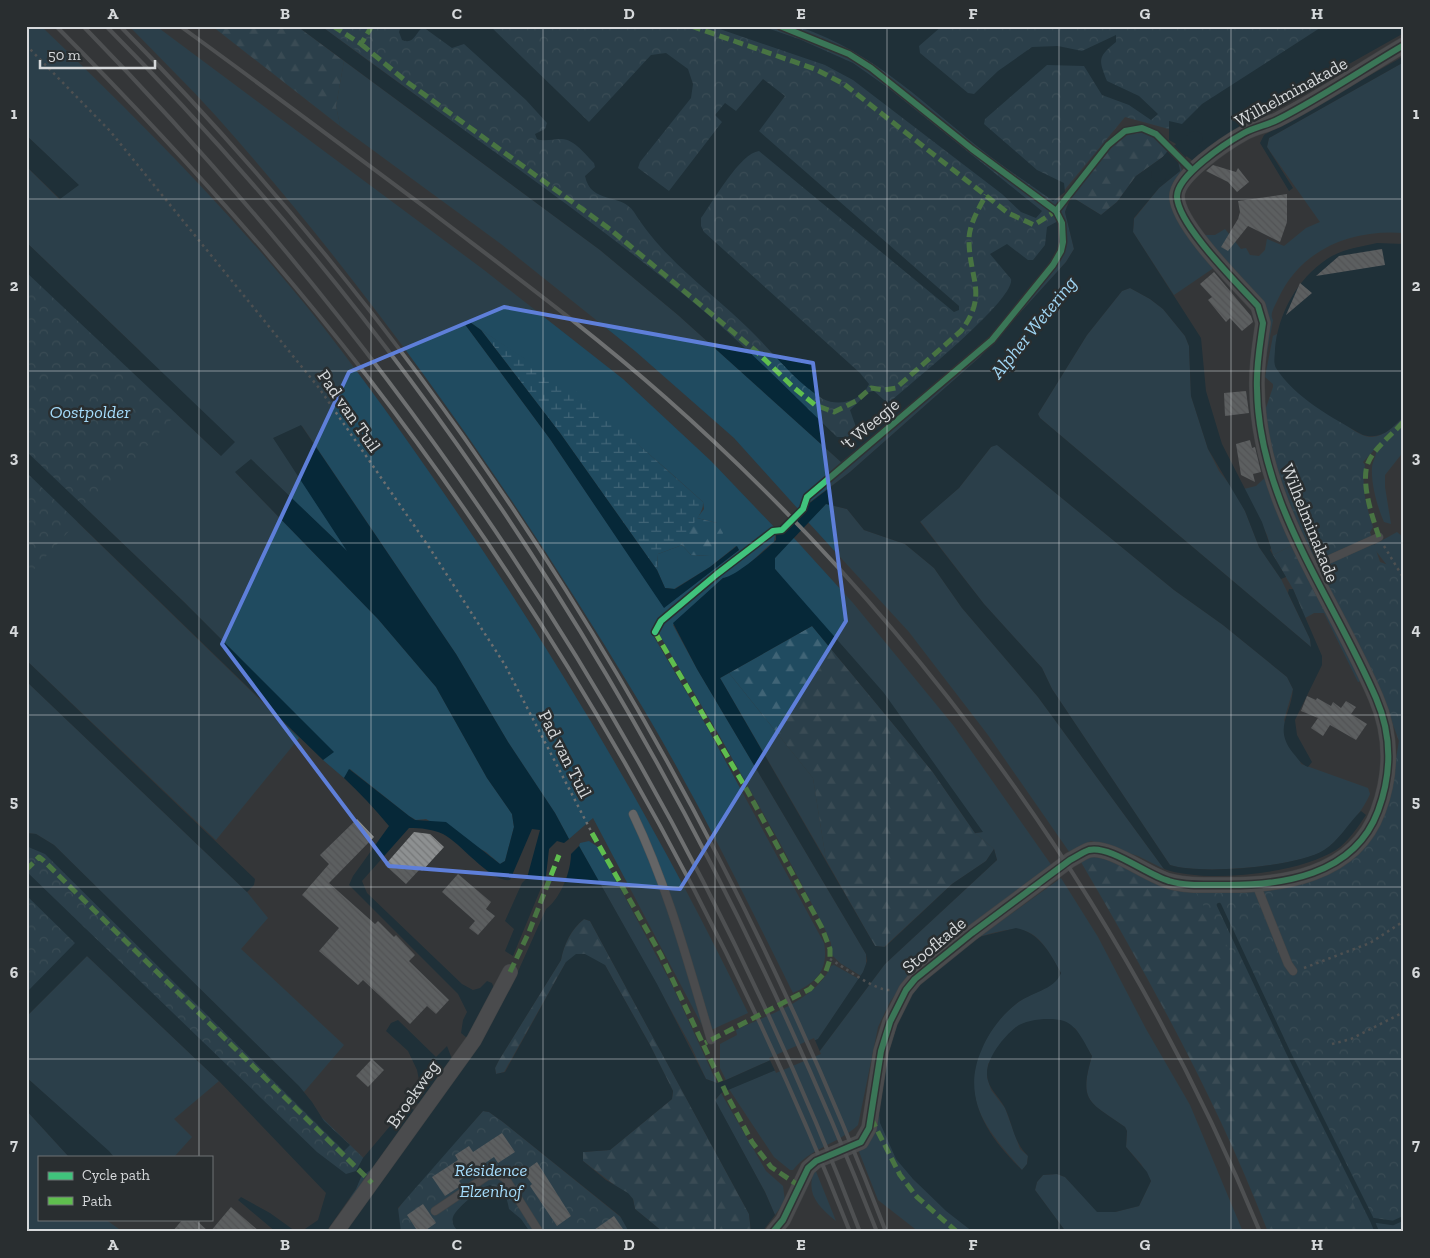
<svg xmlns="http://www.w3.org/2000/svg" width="1430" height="1258" font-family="'Zilla Slab',serif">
  <defs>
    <pattern id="forest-firs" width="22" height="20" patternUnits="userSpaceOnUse" patternTransform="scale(1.25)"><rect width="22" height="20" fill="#204b60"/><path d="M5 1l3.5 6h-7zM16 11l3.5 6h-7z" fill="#406476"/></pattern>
    <pattern id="wetland-marsh" width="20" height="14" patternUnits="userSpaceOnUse" patternTransform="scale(1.25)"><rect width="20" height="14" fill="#204b60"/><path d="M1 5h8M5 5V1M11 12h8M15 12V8" fill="none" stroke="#406476"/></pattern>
    <pattern id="park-crowns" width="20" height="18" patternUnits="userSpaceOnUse" patternTransform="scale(1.25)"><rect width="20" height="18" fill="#204b60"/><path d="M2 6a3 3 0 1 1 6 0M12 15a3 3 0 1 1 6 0" fill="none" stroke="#406476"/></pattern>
    <pattern id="building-back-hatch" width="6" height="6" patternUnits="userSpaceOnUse" patternTransform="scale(1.25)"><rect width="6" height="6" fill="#8d9091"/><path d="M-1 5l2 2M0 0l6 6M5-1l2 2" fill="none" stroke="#767879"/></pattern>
  </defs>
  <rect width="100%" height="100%" fill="#343739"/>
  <path fill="#204b60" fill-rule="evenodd" d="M26,26H41C125,107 208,189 283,278C340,345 391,417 441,489C556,655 660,831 748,1013L711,1030L703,1027L593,818L569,839L555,813L508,742L456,654L302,426L274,438L349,553L251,460L236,473L378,619L436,687L487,778L512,814L514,827L505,861L500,864L486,852L426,819L416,820L409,816L350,769L344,778L323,760L333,752L184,602L75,498L89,331L221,456L139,350L26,242V166L59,199L78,185L26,135Z
    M129,26H156L484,270L623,379L711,461L776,529L774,542C758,552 743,576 723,578L673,625L697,669L866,954V967L861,976L840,963L832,955L831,943L824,927L781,845L719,735L660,636L657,626L654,632V637L707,727L824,943C829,970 816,983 793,993C742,891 692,788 632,690C510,488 373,292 216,116C188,85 158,56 129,26ZM467,320C498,343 531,362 562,384C612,421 658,461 703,502L704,509L697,518L717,523L710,556L691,555L682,545L658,554L657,570L665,588L674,589L710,567L736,546L739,550L664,607L550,439L464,323Z
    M321,26H401L1053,201L1059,199L1067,205L1065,212L1074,249L1066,262L980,357L850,472L799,510L734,438L635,351L501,244L340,126L336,106L344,61L600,250L678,315L841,462L886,428L990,340L1049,266L1060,249L1062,240L1060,220L1047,227L612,238Z
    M1404,62V233C1351,229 1301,249 1278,299C1275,306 1269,314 1273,320L1263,375L1266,333L1204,235H1215L1225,229L1241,249L1246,248L1250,255L1259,256L1265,250L1267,239L1284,246L1306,228L1320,222L1267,147L1269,138Z
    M1178,161L1183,172L1173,187L1218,265L1174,295L1133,232L1134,219L1159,188L1180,171Z
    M1130,288L1150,299L1163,309L1185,336L1189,346L1191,396L1208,449L1219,471L1234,490L1245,511L1259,547L1281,579L1310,639L1311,647L1040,418L1038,414L1087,335L1122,291Z
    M1277,334L1275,352C1292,370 1348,439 1372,437C1386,436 1395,425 1404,416V451L1385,475V487L1391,524L1384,522C1377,506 1371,484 1372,467C1373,460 1377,456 1376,448L1363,462L1365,465C1361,486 1366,506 1373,527L1368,536L1281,493L1268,412L1274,410L1273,384L1265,377L1273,336Z
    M996,444L1174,590L1223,625L1287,677L1293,689L1284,720L1301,764L1368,788L1370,794C1363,811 1340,839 1325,850C1298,867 1200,875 1170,865L1052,689L1042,668L984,604L920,521L959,488L991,447Z
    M26,472L299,738L216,840L26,660Z
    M1268,475L1363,680L1358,682L1291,546L1273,555L1267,535L1244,489L1256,486Z
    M826,504L847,509L864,530L905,544L934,568L962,608L1038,697L1164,869L1138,856L1091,841L1070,853L988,735L909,632L808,522Z
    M1397,532L1404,538V587L1372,546Z
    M793,537L853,603L953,725L1052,866L906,979L890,1002L878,1027L858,1125C838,1144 810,1148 793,1170H790L774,1157L729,1089L819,1052L885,964L997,860L994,849L975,833L982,832L775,569V558Z
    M729,673L813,778L826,860L720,678Z
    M26,681L247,892L268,918L241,949L344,1045L304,1092L54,845L36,834L26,833Z
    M589,841L598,847L671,983L717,1083L706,1079L691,1046L579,846L580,843Z
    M1061,878L1098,937L1146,1029L1190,1105L1243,1232H1066L1035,1190L1037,1182L1043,1175L1057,1174L1065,1177L1098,1212H1115L1139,1206L1151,1181L1141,1164L1126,1147L1127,1131L1125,1127C1090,1102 1078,1103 1092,1056L1075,1028L1016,1027L988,1064L987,1077L991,1090L1005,1108L1020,1149L1028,1156L1027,1164L1022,1170C990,1133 959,1101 981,1049C989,1032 1000,1016 1016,1004C1032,991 1051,991 1061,973C1037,929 1028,921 979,937Z
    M87,956L219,1081L174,1119L192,1137L174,1157H114L26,1077V1017Z
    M834,965L859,979L818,1039L726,1080L720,1068V1044L737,1035L736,1030C769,1014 815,1001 831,966Z
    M721,1093L766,1171L783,1186L785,1201L775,1215L765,1192L715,1101Z
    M878,1101L913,1179L973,1232H919L878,1200L856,1144Z
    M26,1110L69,1157H39V1219H105L123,1232H26Z
    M815,1169L836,1221C817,1205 805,1193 815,1169Z"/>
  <path fill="url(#forest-firs)" d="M212,26H297L344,61L336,106L340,126Z
    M1144,131L1160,141L1171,154H1167L1136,176L1117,202L1101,215L1075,199H1070L1118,139L1131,132Z
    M697,518L717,523L723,533L718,548L710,556L691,555L682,545L683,538Z
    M1291,546L1326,613H1314L1305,618L1293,589L1273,555Z
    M812,626L932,771L975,833L994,849L986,861L952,884L884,947L875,946L826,860L813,778L729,673Z
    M1092,856H1099C1145,874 1168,897 1221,893L1322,1121L1367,1232H1268C1218,1102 1151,982 1081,862Z
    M584,919L590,921L749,1214L751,1232H663L635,1209L633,1199L583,1161L582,1152L610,1150L672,1099L673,1091L650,1045L605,965L566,962L504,1072L496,1074L495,1068L499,1060L561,960C564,944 571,930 584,919Z"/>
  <path fill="url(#wetland-marsh)" d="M481,330L586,398L703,502C704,517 685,529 682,545L658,554L657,570L560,433Z"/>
  <path fill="url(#park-crowns)" d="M324,26H1332L1176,131L1125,117L1047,211L1070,229L988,332L849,452L607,237Z
    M26,261L180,410L26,578Z
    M1278,372L1362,439V509L1380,562L1404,571V1232H1365L1305,1088L1239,966L1195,891L1292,881L1373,837L1389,800L1399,741L1380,689L1315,561L1294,515L1273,458L1267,433L1266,408Z
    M26,840L51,853L389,1183L366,1215L89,937L26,1004Z
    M483,1111L489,1112L503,1122L639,1232H383L408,1194Z"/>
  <path fill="#062838" d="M297,26H321C443,117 570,202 688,298C741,341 788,390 837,437H847L857,430L850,410L869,392L874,391L884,400L891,401C910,384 1016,299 1011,279L990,254L1007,244L1028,260H1033L1045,245L1047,227L1060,220L1062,240L1060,249L1049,266L990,340L886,428L841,462L678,315L600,250Z
    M401,26H490L589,122L651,55L666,53L688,69L693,84L691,98L640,162L638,168L669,191L722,122L715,115L725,103L736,111L763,79L785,96L759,131L959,306V310L954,312L759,151C740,153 713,202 701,218V226L704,232L860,373L869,384C862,401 839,407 823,399C795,382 772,351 748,328C709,290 663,259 634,212C621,192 591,205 585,176L595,167L594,163C586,155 573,138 561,139C552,139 545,142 537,139L535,134L545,129L547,123L526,100L464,44L452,48L423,27C415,33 414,45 402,40L399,32Z
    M711,26H761L799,39L853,63L887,87L1042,211L1036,218L1021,212L1002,194L853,80L825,65Z
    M797,26H942L919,46L920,53L968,93L974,94L998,71L1032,47L1058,46L1082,51L1116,35V42C1098,57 1098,59 1107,81L1139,96L1158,114L1151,120L1129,105L1102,95L1084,66L1047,65L985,119L984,124L1037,170L1064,183L1065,192L1053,201C1032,186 1011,172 991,157C925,106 879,54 797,26Z
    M1323,26H1404V33L1246,122L1197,161H1193L1177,149L1176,144L1169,140V121L1182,124L1202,104Z
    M1404,56V62L1269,138L1267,147L1293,188L1289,191L1260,143L1264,135Z
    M26,135L79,185L60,199L26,166Z
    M1167,154H1171L1178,161L1180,171L1159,188L1134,218L1133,232L1201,338L1206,391L1222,444L1262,522L1271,548L1270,550L1286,577L1281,579L1259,547L1245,511L1208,449L1191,396L1189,346L1185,336L1163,309L1150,299L1130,288L1122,291L1087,335L1038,414L1040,418L1311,647L1310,639L1288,593L1289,589H1293L1322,656V665L1295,720L1297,735L1312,762L1308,767C1301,764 1298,759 1293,753C1273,728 1291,716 1293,689L1287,677L1223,625L1174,590L997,445L991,447L959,488L920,522L984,604L1042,668L1052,689L1170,865C1201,875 1297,867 1324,850C1339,841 1348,823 1361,811L1366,815C1358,827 1348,842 1336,850C1298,874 1206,884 1164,869L1038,697L962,608L934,568L905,544L864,530L847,509L826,504L775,558V569L884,693L983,832L975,833L932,771L812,626L720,678L875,946L885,947L952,884L986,861L994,849L997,860L885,964L819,1052L721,1093L715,1100L765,1192L775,1215L762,1232H751L749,1214L590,921L584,919C571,929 564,944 561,960L499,1060L495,1068L496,1074L505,1072L566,962L576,954H585L605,965L650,1045L673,1091L672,1099L610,1150L583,1152V1161L606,1180L628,1193L633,1199L635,1209L663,1232H629L620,1216L503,1122L489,1112L483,1111L398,1208L401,1232H343L488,1026L511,987L546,909C561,898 571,871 571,854L579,846L657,984L706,1079L717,1083L726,1080L818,1039L863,972L867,961L866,954L697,669L673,623L723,578C735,577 767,549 776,540V529L850,472L980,357L1066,262L1074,249L1065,212L1070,199H1075L1101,215L1117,202L1136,176Z
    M26,242L235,442L221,456L26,272Z
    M1377,243L1404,244V416C1391,429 1382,440 1363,435C1334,419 1294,397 1276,368C1273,363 1275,355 1275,349C1278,314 1297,279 1327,259C1342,249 1360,247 1377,243Z
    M467,320L481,330L560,433L657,570L665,588L675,589L710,567L737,546L739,550L664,608L550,439L464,323Z
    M301,425L456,654L508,742L555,813L569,839L564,843L557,841L549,849L546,876L513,956L505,951L514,929L505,921L522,883L527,878L540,830L532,829L510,880C491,883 461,843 443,834C432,829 421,828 409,828L362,881L367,893L462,984L473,990L480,988L487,981L492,983L494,988L467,1038L461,1033L463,1020L467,1012L458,994L349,885L353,876L389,826C375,809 360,793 344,778L349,769L409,816L415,820L446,822L500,864L505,861L514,827L512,814L487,778L436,687L378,619L235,472L251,459L347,551L273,438Z
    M26,451L184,602L334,752L323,760L26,472Z
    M26,660L255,879L254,885L247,892L26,681Z
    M26,833L36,834L54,845L299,1086L312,1102L324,1121L350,1145L344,1151L45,854L26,846Z
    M26,871L317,1152L346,1174L356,1171L363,1158L407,1106L414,1110L373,1168L361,1177L356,1189L326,1232H276L238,1200L241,1197L270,1213L295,1231H302L318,1220L326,1193L219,1081L87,956L26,1017V993L75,943L26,895Z
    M1016,928C1040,933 1050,953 1061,973C1055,990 1029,993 1016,1004C1001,1016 989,1032 982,1049C960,1097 988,1137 1022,1170L1027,1164L1028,1156C1014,1143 1013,1125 1005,1108C999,1096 988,1089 987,1075C986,1059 1003,1037 1016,1027C1027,1019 1051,1017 1064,1021C1078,1026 1085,1044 1092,1056C1078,1103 1090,1102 1125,1127L1127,1131L1126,1147L1147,1172L1151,1181L1139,1206L1115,1212H1097L1065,1177L1057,1174L1043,1175L1037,1182L1035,1190L1066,1232H973L946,1211L913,1179L896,1159L880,1123L878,1101L891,1033L912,993L928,977L979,937Z
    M398,1020L436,1057L447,1046L452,1059L418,1104L413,1098L420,1085L417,1070L408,1051L386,1031L391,1023Z
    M26,1077L109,1151L114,1157H69L26,1110Z
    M490,1185C503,1189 507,1196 509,1209L521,1219L530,1232H458C455,1227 451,1224 453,1217C456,1208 481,1188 490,1185Z"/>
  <path fill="#343739" d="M814,1038L821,1054L776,1073L769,1058Z"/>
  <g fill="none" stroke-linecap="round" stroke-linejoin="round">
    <path stroke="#062838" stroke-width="4.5" d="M1219,905L1289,1054L1372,1220L1393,1223L1404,1218
      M1372,1220L1377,1232"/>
    <path stroke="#062838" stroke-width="16" d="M1159,174L1173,157L1195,139"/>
  </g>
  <path fill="url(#building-back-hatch)" d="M1213,165L1236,172L1238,168L1249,182L1237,192L1228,182L1206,171Z
    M1287,194V222L1280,242L1248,226L1228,251L1221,247L1238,219L1240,212L1238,201Z
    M1382,249L1385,265L1316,276L1339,256Z
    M1214,272L1251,316L1253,322L1242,331L1230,318L1226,322L1208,300L1212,297L1200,284Z
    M1300,283L1312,293L1286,315Z
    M1246,391L1249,413L1225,416L1224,393Z
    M1250,440L1252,448L1255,447L1261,472L1253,474L1255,482L1241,475L1236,444Z
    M1307,696L1316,700L1317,698L1331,706L1333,702L1341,708L1346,701L1356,707L1351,714L1367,724L1356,740L1330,725L1323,736L1311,728L1318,718L1301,711Z
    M357,819L374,837L329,883L375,924L378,921L394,937L396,935L415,955L409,961L449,1000L436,1014L427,1006L410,1024L363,980L358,985L319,951L339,928L302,895L329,864L320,855Z
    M414,832L430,834L444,847L422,871L420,869L406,884L385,865Z
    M458,874L491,902L486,909L495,916L478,935L469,928L475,921L442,892Z
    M372,1059L384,1070L368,1087L356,1076Z
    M502,1133L515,1152L498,1163L494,1157L459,1181L462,1185L445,1196L432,1177L458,1160L455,1155L469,1146L473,1152Z
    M537,1162L571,1216L557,1226L530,1186L532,1184L523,1172Z
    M423,1204L436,1223L423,1232H418L407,1215Z
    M231,1207L260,1232H210Z
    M614,1216L625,1232H591Z
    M183,1219H195L209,1232H172Z"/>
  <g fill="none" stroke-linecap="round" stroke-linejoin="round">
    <defs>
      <path id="service" d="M1310,568L1379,537
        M633,814C668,887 688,963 711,1040
        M1256,884L1288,964L1293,971
        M435,1211L487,1176L497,1174L505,1178L539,1232"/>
      <path id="minor" d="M336,1232L474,1040L510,972
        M773,1232L783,1220L808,1168L816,1161L861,1142L869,1128L881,1051L890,1022L906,990L915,979L972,933L1070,860C1076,857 1083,852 1089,850C1110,845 1147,875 1169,881C1185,886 1204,885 1221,885C1281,886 1354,876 1378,811C1392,773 1392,735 1376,698C1333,597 1258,502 1257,388C1256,366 1260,345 1263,323L1258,306C1238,284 1178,225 1177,197C1176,176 1226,143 1244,133C1255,127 1268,125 1279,119C1322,97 1363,69 1404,45"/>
    </defs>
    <use href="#service" stroke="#515355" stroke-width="9"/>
    <use href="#minor" stroke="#515355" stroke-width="16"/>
    <path stroke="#6d6f70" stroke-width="2.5" stroke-dasharray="2.5 4" stroke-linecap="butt" d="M26,45L110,131L319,388L429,547L505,665L592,833
      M1384,546L1404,579
      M830,959C844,967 875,991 890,990
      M1304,968L1370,943L1404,921
      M1332,1044L1351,1039L1404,1012"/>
    <use href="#service" stroke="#646566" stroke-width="8"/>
    <use href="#minor" stroke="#646566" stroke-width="15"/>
    <path stroke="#6e7071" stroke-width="4" d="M56,26C166,137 271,252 367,376C568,637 729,926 850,1232
      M83,26C424,376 685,775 860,1232
      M106,26C450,373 699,778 877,1232
      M120,26C458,368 714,784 886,1232
      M180,26C263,86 344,147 426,208C507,270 589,330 666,398C923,625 1129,914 1260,1232"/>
    <path stroke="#5fbe4e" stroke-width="5" stroke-dasharray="10 5" stroke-linecap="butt" d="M333,26L361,44L372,26
      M691,26L815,69L844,84L1008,213L1034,225L1056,211
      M361,44L407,82L611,230L757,352L793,387L815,405L834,412L856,401L871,388L884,390L896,388L961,331C988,295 970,280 969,242C968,226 979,208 986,195
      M1379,537C1373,519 1360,482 1368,463C1374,448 1393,434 1404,421
      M655,632L748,792L822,928L830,949V959L826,971L810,989L705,1043
      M592,833L661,955L729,1099L752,1142L771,1167L798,1185
      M26,870L39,857L44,861L372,1183
      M510,972L529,932L559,855
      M871,1118L900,1175L917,1197L957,1232"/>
    <defs>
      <path id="cycleway" d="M1056,211L1108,145L1125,131L1142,128L1156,134L1192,170
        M655,632L661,621L717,574L773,531L782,530L803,509L807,497L992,340L1053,265L1061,251L1063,242L1062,223L1056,211L972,149L871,68L849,54L780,26
        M773,1232L783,1220L808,1168L816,1161L861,1142L869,1128L881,1051L890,1022L906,990L915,979L972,933L1070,860C1076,857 1083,852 1089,850C1110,845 1147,875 1169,881C1185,886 1204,885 1221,885C1281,886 1354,876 1378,811C1392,773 1392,735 1376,698C1333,597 1258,502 1257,388C1256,366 1260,345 1263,323L1258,306C1238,284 1178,225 1177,197C1176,176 1226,143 1244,133C1255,127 1268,125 1279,119C1322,97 1363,69 1404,45"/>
    </defs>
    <use href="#cycleway" stroke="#292e30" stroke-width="9"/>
    <use href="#cycleway" stroke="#40c37c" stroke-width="6"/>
  </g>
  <path d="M0 0H1430V1258H0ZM504,307L813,363L846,621L680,889L389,866L222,644L349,372Z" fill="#343739" fill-opacity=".55" fill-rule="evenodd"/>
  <path fill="none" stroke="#5e7fd9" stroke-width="4" stroke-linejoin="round" d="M504,307L813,363L846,621L680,889L389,866L222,644L349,372Z"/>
  <path fill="none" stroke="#d6d9db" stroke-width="1" stroke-opacity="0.55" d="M199,26V1157M371,26V1232M543,26V1232M715,26V1232M887,26V1232M1059,26V1232M1231,26V1232M26,199H1404M26,371H1404M26,543H1404M26,715H1404M26,887H1404M26,1059H1404M199,1219V1232"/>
  <g text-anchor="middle" stroke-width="5" stroke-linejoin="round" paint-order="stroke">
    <g font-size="18" fill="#d6d9db" stroke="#292e30">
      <text transform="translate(1291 92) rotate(-29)" y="6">Wilhelminakade</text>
      <text transform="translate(349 411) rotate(55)" y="6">Pad van Tuil</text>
      <text transform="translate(870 424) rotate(-40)" y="6">'t Weegje</text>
      <text transform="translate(1310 523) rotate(68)" y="6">Wilhelminakade</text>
      <text transform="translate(565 754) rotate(63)" y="6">Pad van Tuil</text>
      <text transform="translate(934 945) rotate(-40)" y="6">Stoofkade</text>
      <text transform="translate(413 1094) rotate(-55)" y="6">Broekweg</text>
    </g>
    <g font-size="18" font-style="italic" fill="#a5dbfa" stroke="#292e30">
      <text x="90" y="418">Oostpolder</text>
      <text x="491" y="1176">Résidence<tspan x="491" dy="21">Elzenhof</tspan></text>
    </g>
    <g font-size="19" font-style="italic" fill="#9fd5f3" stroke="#292e30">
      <text transform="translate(1033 327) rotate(-51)" y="7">Alpher Wetering</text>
    </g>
  </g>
  <rect width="1430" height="1258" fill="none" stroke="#292e30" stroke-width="55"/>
  <rect x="38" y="1156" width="175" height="65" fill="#292e30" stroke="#6e7274"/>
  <rect x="48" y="1172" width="25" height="8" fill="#40c37c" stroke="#6e7274"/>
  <text x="82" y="1180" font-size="15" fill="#d6d9db">Cycle path</text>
  <rect x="48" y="1197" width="25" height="8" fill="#5fbe4e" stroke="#6e7274"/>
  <text x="82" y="1206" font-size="15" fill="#d6d9db">Path</text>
  <path d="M40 60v8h115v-8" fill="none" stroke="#d6d9db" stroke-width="2.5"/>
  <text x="48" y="60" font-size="15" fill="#d6d9db" stroke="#292e30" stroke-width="4" paint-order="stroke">50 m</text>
  <rect x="28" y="28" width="1374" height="1202" fill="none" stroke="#d6d9db" stroke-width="2"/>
  <g font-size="16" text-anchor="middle" font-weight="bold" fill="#d6d9db">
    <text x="113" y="19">A</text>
    <text x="285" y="19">B</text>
    <text x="457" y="19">C</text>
    <text x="629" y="19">D</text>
    <text x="801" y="19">E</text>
    <text x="973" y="19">F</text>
    <text x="1145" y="19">G</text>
    <text x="1317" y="19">H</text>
    <text x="14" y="119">1</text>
    <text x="1416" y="119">1</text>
    <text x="14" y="291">2</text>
    <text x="1416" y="291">2</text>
    <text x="14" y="463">3</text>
    <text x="1416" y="463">3</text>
    <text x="14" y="635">4</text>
    <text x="1416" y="635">4</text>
    <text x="14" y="807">5</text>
    <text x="1416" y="807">5</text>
    <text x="14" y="978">6</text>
    <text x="1416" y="978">6</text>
    <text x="14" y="1150">7</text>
    <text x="1416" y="1150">7</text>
    <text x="113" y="1250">A</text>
    <text x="285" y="1250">B</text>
    <text x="457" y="1250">C</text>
    <text x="629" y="1250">D</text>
    <text x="801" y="1250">E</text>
    <text x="973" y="1250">F</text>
    <text x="1145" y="1250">G</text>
    <text x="1317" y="1250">H</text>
  </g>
</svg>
